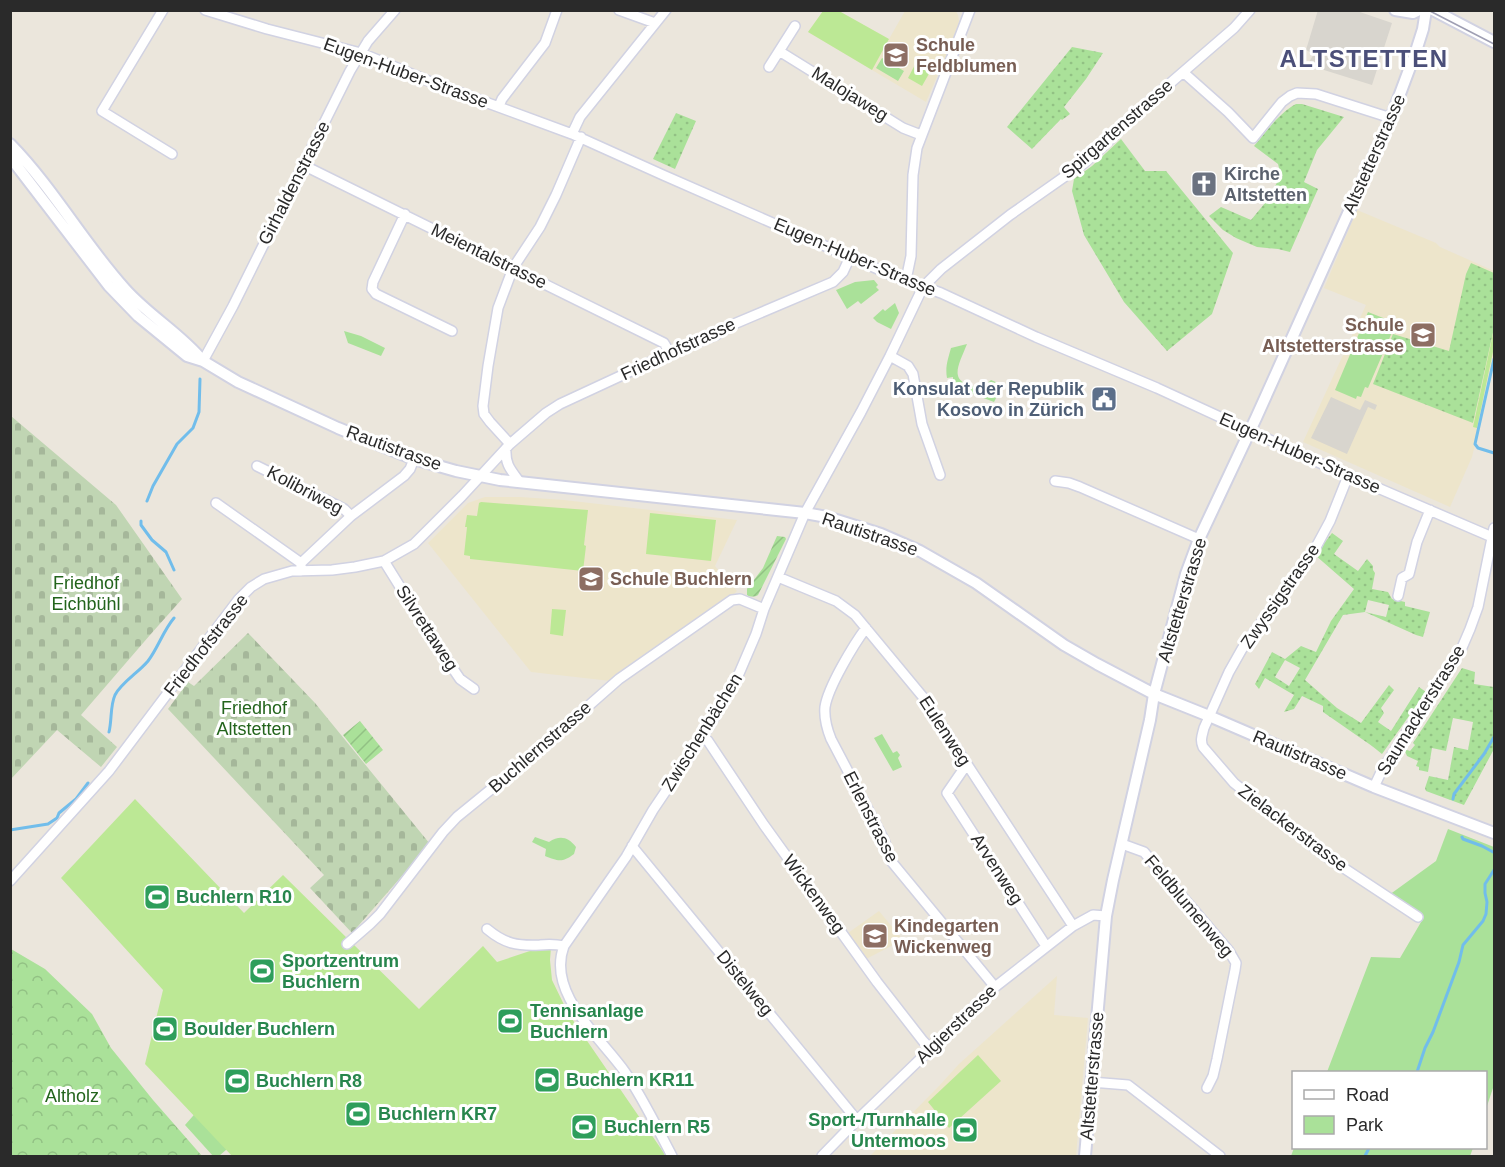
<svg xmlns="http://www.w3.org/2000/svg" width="1505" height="1167" font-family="Arial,sans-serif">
  <defs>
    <pattern id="grass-dots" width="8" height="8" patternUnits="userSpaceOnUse" patternTransform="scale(1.5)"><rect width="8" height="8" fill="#aae199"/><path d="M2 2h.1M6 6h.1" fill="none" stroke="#92c184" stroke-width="1.8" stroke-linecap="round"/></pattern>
    <pattern id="forest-crowns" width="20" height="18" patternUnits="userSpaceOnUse" patternTransform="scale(1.5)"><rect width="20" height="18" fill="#aae199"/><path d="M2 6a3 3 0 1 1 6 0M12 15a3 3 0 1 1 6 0" fill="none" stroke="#92c184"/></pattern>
    <pattern id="cemetery-stones" width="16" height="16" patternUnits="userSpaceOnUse" patternTransform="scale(1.5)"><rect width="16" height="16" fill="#c0d5b3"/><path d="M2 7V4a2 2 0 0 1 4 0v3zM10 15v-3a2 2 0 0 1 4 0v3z" fill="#a5b79a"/></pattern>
    <pattern id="garden-furrows" width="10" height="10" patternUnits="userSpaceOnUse" patternTransform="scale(1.5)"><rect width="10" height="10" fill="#aae199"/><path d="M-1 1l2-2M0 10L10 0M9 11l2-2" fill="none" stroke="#92c184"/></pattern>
  </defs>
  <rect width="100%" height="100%" fill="#ebe6dc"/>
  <path fill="#ede5cb" d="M823,11H839L889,39L905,11H956L958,15L959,21L958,28L926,102L808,32Z
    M1357,210L1436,243L1440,247L1494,271V365L1472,457L1450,507L1303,442L1366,305L1324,288Z
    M485,497H520L564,500L737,520L715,566L737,591L730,598L611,681L531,672L428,543L468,503Z
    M879,911L903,940L866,959L848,933Z
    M1057,976L1054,1015L1088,1018L1076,1156H870L939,1086L959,1064Z"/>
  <path fill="url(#grass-dots)" fill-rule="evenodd" d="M1072,47L1103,53L1086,79L1064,107L1070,114L1062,120L1061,119L1032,149L1007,127Z
    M1296,104H1302L1344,117L1317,150L1304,182L1318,189L1290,252L1278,249L1257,247L1236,238L1223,230L1209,216L1221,207L1251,220L1265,203L1281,176L1278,164L1254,146C1266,132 1279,113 1296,104Z
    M676,113L696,121L675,169L653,159Z
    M1121,139L1145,171H1166L1233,253L1212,314L1167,351L1124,302L1084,235L1072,191L1074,179L1092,166Z
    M1471,263L1494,273V328L1473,423L1373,384L1393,334L1449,351L1466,274Z
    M1332,533L1343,541L1334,554L1358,571L1367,559L1373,566V570L1375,573L1372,589L1388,592L1392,599L1405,602V606L1430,612L1423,637L1416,635L1365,612L1343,615L1305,680L1337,708L1361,723L1389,685L1394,690L1381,708L1384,713L1378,722L1391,731L1419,687L1426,692L1382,754L1372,746L1323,712V706L1302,696L1294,709L1284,712L1294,695L1265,678L1259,689L1255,684L1272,652L1285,659L1301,646L1316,652L1331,621L1354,589L1315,555ZM1368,600L1389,605L1386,617L1365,612ZM1285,660L1300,668L1289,686L1275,677Z
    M1462,668L1475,672L1474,684L1494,687V749L1464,805L1426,791L1425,788L1429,776L1448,780L1454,747L1468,750L1473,722L1453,718L1446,751L1432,748L1428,772L1419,770V767L1416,766L1418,761L1407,756L1404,749L1410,751L1415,745L1413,743Z"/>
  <path fill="url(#forest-crowns)" d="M11,949L45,969L92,1014L111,1048L153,1100L202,1156H11Z"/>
  <path fill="url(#cemetery-stones)" d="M11,416L116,505L182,599L150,635L81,715L117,747L101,767L57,730L11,779Z
    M248,633L315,703L430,844L352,933L310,888L324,875L168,709L188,682L194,686Z"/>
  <path fill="#aae199" d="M882,58L904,71L898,81L876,68Z
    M874,280L878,285L876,287L879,290L861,304L858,301L847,309L836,290L855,282Z
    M895,303L899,313L891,329L877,322L873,318L883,309L885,311Z
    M1368,312L1396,323L1368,388L1365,387L1361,397L1357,396L1356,399L1335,390Z
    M344,331L361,336L385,348L381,356L348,343Z
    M967,344C957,369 947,383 982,388L991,380L1003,385L994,402L973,394H961L955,391L953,383V377L947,378C945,367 948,359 951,348Z
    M882,734L893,753L897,751L900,755L898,758L902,767L893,771L874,738Z
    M1448,829L1494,847V1085L1486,1109V1072H1327L1371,957L1400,958L1424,917L1389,895L1436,861Z
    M535,837L549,842C560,835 568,837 576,847L574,854C562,863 558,861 545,856L546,849L532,842Z
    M200,1108L234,1143L219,1156H213L185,1125Z
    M1294,1148H1473L1470,1156H1291Z"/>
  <path fill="url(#garden-furrows)" d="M777,536L785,537L786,539L758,595C755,597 750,597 747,595V589L763,568Z
    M360,721L383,750L366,764L343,735Z"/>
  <path fill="#bce895" d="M823,11H839L889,39L872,70L808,32Z
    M919,57L934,65L922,86L908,78Z
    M1494,329V347L1477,428L1473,427Z
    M481,502L588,510L584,545L586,546L583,571L470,559V556L464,555L467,527H465L467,515L477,516L479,503Z
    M650,513L716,520L711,561L646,554Z
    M552,609L566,610L563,636L550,634Z
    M135,799L244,913L283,875L419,1009L483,946L497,962L545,946L551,947L550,960L552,980L568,1013L666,1156H232L145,1064L163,990L61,878Z
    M978,1055L1001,1081L949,1128L928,1102Z"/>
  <path fill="#d8d5ce" d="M1318,10L1357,11L1392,23L1372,85L1324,70L1309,62L1314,54L1306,50Z
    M1331,397L1360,410L1365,400L1377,405L1375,410L1368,407L1347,454L1311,438Z"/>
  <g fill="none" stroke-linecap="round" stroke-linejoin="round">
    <path stroke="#71bdeb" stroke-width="3" d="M1494,359L1475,444L1478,448L1494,453
      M147,501L153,486L177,444L193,428L199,412L200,379
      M141,521V525L152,540L166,552L174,570
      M109,732C112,720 110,706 115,695C121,683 139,672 148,661C158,648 163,631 174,618
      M1453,799L1454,794L1484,754L1494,737
      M10,830L48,824L57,818L59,813L76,799L88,783
      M1462,837L1463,839L1482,846L1493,852
      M1417,1072L1425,1048L1433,1032L1459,962L1463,945L1483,921L1486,914L1487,902L1485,893V884L1494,870
      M1365,1156L1369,1148"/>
    <defs>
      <path id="minor" d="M163,10L102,111L172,154
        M205,10L267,29L361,53L431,82L572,134L663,175L889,274L941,293L1036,337L1157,388L1322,464L1492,537
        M619,10L655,23
        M779,51L903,128L921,135
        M769,67L795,26
        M1183,72L1228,112L1253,138L1282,102L1290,96L1297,93L1316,94L1391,118
        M499,106L502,99L545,43L557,10
        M572,134L580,117L666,10
        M303,165L664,343L670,353
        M405,214L373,282L372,289L376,294L452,331
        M906,280L911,256L913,175L917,148L970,10
        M890,356L908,366L913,374L922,424L940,475
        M203,361L233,306L350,71L368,41L395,10
        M510,444L490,422L484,414L483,406L488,366L498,308L513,268L540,227L556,195L581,137
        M506,448C505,464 510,469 519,481
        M257,466L344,509L351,516
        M1348,476L1330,521L1316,547L1242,649L1229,672L1204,728C1202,736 1200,740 1203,747L1234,783L1324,855L1418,917
        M1055,481L1069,483L1080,487L1199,539
        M216,503L301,563
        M384,561L430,635L460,679L474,689
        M301,571V563L351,516L404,476L410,469L414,459
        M778,577L836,601L855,615L923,697L1073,926
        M1398,596L1402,578L1409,574L1417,542L1430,510
        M866,628C854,644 828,687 825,707C824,718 827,729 831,739L884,840L891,861L995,987
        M703,736L708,741L764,825L877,982L923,1041L930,1048
        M967,764L947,793L1046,946
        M1374,787L1382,770L1461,650L1470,629L1478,607L1494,528
        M1122,844L1144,852L1229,951L1236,963L1235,970L1217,1059L1213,1076L1207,1088
        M632,846L857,1120
        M10,881L109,771L238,600L251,587L264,579L292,571L332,570L355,567L384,561L414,544L462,496L510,444L546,413L560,404L670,353L716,335L734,324L833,282L843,272L850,257
        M487,929C505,944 517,946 540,945C549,944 555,944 564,946
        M347,944L370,924L380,914L443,832L457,817L527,760L619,679L732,600L740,599L764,609
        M1091,1082L1128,1085L1220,1156
        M672,1156C657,1128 643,1098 625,1072C601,1038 546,993 564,946L626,857L653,810L703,736L735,683L756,634L764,609L805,513L861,412L890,356L923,287L941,269L1010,215L1084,163L1101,148L1153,98L1234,28L1250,10
        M822,1156L857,1120L995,987L1073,926L1093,915L1106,916"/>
      <path id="tertiary" d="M1395,10L1413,13L1419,10
        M1433,10L1494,42
        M10,144C54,189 84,244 125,289C149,316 181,334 203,361
        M10,157L109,286L138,316L187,356L203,361L238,382L338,428L414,459L456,471L500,480L805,513L827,517L881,534L920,551L976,583L1064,645L1097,664L1154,694L1209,716L1374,787L1494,833
        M1085,1156L1106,916L1113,880L1150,720L1154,694L1186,574L1199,539L1256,418L1391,118L1416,51L1423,29L1426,10"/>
    </defs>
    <use href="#minor" stroke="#d1d2e2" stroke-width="12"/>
    <use href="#tertiary" stroke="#d1d2e2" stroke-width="14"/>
    <use href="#minor" stroke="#fff" stroke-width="9"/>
    <use href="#tertiary" stroke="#fff" stroke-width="10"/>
    <path stroke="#9f9fb3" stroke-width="1.5" d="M1428,10L1494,44"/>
  </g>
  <defs>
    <symbol id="school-square" viewBox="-11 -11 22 22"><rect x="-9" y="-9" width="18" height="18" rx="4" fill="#8d6e63" stroke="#fff"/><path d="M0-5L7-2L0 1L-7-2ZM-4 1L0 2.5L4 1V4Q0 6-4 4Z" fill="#fff"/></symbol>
    <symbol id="church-square" viewBox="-11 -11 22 22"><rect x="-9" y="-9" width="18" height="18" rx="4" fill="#6b7280" stroke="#fff"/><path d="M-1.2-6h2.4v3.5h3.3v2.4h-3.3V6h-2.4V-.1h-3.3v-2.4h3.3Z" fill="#fff"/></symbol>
    <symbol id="civic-square" viewBox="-11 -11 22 22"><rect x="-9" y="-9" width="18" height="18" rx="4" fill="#5c6f8a" stroke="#fff"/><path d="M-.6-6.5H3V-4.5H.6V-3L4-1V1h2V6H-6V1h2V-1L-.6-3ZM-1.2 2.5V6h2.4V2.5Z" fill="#fff"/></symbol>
    <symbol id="stadium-square" viewBox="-11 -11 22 22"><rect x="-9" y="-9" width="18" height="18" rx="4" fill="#2e9e5b" stroke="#fff"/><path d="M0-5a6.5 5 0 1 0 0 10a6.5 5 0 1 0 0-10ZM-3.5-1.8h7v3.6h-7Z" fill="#fff"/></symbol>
  </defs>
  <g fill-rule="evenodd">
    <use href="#school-square" x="881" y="40" width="30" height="30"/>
    <use href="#church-square" x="1189" y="169" width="30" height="30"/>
    <use href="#school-square" x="1408" y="320" width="30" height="30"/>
    <use href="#civic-square" x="1089" y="384" width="30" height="30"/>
    <use href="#school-square" x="576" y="564" width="30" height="30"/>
    <use href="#stadium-square" x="142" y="882" width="30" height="30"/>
    <use href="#school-square" x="860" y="921" width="30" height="30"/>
    <use href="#stadium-square" x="247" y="956" width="30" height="30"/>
    <use href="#stadium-square" x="495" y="1006" width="30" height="30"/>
    <use href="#stadium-square" x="150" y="1014" width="30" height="30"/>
    <use href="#stadium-square" x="532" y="1065" width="30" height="30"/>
    <use href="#stadium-square" x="222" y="1066" width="30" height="30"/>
    <use href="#stadium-square" x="343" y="1099" width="30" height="30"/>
    <use href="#stadium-square" x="569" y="1112" width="30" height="30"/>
    <use href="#stadium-square" x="950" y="1115" width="30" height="30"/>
  </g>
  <g text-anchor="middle" stroke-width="6" stroke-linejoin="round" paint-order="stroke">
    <g font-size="18" font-weight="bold" fill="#785e54" stroke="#fff" text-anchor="start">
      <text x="916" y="51">Schule<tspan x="916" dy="21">Feldblumen</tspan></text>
      <text x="1404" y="331" text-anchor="end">Schule<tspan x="1404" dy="21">Altstetterstrasse</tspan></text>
      <text x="610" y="585">Schule Buchlern</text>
      <text x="894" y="932">Kindegarten<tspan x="894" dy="21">Wickenweg</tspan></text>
    </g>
    <g font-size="18" fill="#2a2a2a" stroke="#fff">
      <text transform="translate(406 73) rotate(20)" y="6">Eugen-Huber-Strasse</text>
      <text transform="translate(850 94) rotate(32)" y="6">Malojaweg</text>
      <text transform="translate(1117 129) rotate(-41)" y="6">Spirgartenstrasse</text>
      <text transform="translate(1374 154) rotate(-66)" y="6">Altstetterstrasse</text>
      <text transform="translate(294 183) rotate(-63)" y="6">Girhaldenstrasse</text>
      <text transform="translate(489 256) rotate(26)" y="6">Meientalstrasse</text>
      <text transform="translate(855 257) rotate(23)" y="6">Eugen-Huber-Strasse</text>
      <text transform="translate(678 349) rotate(-25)" y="6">Friedhofstrasse</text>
      <text transform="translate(394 448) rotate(20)" y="6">Rautistrasse</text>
      <text transform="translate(1300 453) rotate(24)" y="6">Eugen-Huber-Strasse</text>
      <text transform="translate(305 490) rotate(28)" y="6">Kolibriweg</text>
      <text transform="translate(870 534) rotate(19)" y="6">Rautistrasse</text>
      <text transform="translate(1280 596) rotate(-55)" y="6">Zwyssigstrasse</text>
      <text transform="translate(1182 600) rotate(-73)" y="6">Altstetterstrasse</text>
      <text transform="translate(427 628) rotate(57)" y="6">Silvrettaweg</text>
      <text transform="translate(206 645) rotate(-52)" y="6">Friedhofstrasse</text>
      <text transform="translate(1421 710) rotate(-58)" y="6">Saumackerstrasse</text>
      <text transform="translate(945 731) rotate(57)" y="6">Eulenweg</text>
      <text transform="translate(702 732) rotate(-58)" y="6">Zwischenbächen</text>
      <text transform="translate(540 747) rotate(-41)" y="6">Buchlernstrasse</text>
      <text transform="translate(1300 755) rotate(23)" y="6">Rautistrasse</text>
      <text transform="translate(871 817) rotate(63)" y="6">Erlenstrasse</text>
      <text transform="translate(1293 828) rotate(37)" y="6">Zielackerstrasse</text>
      <text transform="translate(997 869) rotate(57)" y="6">Arvenweg</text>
      <text transform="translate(814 894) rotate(54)" y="6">Wickenweg</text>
      <text transform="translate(1189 906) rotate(50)" y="6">Feldblumenweg</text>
      <text transform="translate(745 983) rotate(51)" y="6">Distelweg</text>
      <text transform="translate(956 1024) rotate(-44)" y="6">Algierstrasse</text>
      <text transform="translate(1092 1076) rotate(-85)" y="6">Altstetterstrasse</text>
    </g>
    <g font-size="18" font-weight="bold" fill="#5b616d" stroke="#fff" text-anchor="start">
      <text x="1224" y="180">Kirche<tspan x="1224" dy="21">Altstetten</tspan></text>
    </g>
    <g font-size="18" font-weight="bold" fill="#4e5e75" stroke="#fff" text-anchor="end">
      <text x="1084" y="395">Konsulat der Republik<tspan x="1084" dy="21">Kosovo in Zürich</tspan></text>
    </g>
    <g font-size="18" fill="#23641c" stroke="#fff">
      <text x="86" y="589">Friedhof<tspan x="86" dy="21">Eichbühl</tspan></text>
      <text x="254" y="714">Friedhof<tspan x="254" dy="21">Altstetten</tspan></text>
      <text x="72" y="1102">Altholz</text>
    </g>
    <g font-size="18" font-weight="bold" fill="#27864d" stroke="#fff" text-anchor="start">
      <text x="176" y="903">Buchlern R10</text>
      <text x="282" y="967">Sportzentrum<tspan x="282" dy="21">Buchlern</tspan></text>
      <text x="530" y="1017">Tennisanlage<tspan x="530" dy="21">Buchlern</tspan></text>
      <text x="184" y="1035">Boulder Buchlern</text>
      <text x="566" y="1086">Buchlern KR11</text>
      <text x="256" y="1087">Buchlern R8</text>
      <text x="378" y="1120">Buchlern KR7</text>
      <text x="946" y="1126" text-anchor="end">Sport-/Turnhalle<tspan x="946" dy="21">Untermoos</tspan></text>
      <text x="604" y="1133">Buchlern R5</text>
    </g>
    <g font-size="24" font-weight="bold" letter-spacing="1.5" fill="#4b4f79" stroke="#fff">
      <text x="1364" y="67">ALTSTETTEN</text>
    </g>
  </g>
  <rect width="1505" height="1167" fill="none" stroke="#2a2a2a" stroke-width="24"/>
  <rect x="1292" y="1071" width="195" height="78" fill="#ffffff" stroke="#aaaaaa" stroke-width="1.5"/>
  <rect x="1304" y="1090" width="30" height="9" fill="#ffffff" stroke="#aaaaaa" stroke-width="1.5"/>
  <text x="1346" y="1101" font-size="18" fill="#2a2a2a">Road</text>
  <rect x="1304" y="1116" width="30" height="18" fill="#aae199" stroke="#aaaaaa" stroke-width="1.5"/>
  <text x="1346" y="1131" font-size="18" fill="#2a2a2a">Park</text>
</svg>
